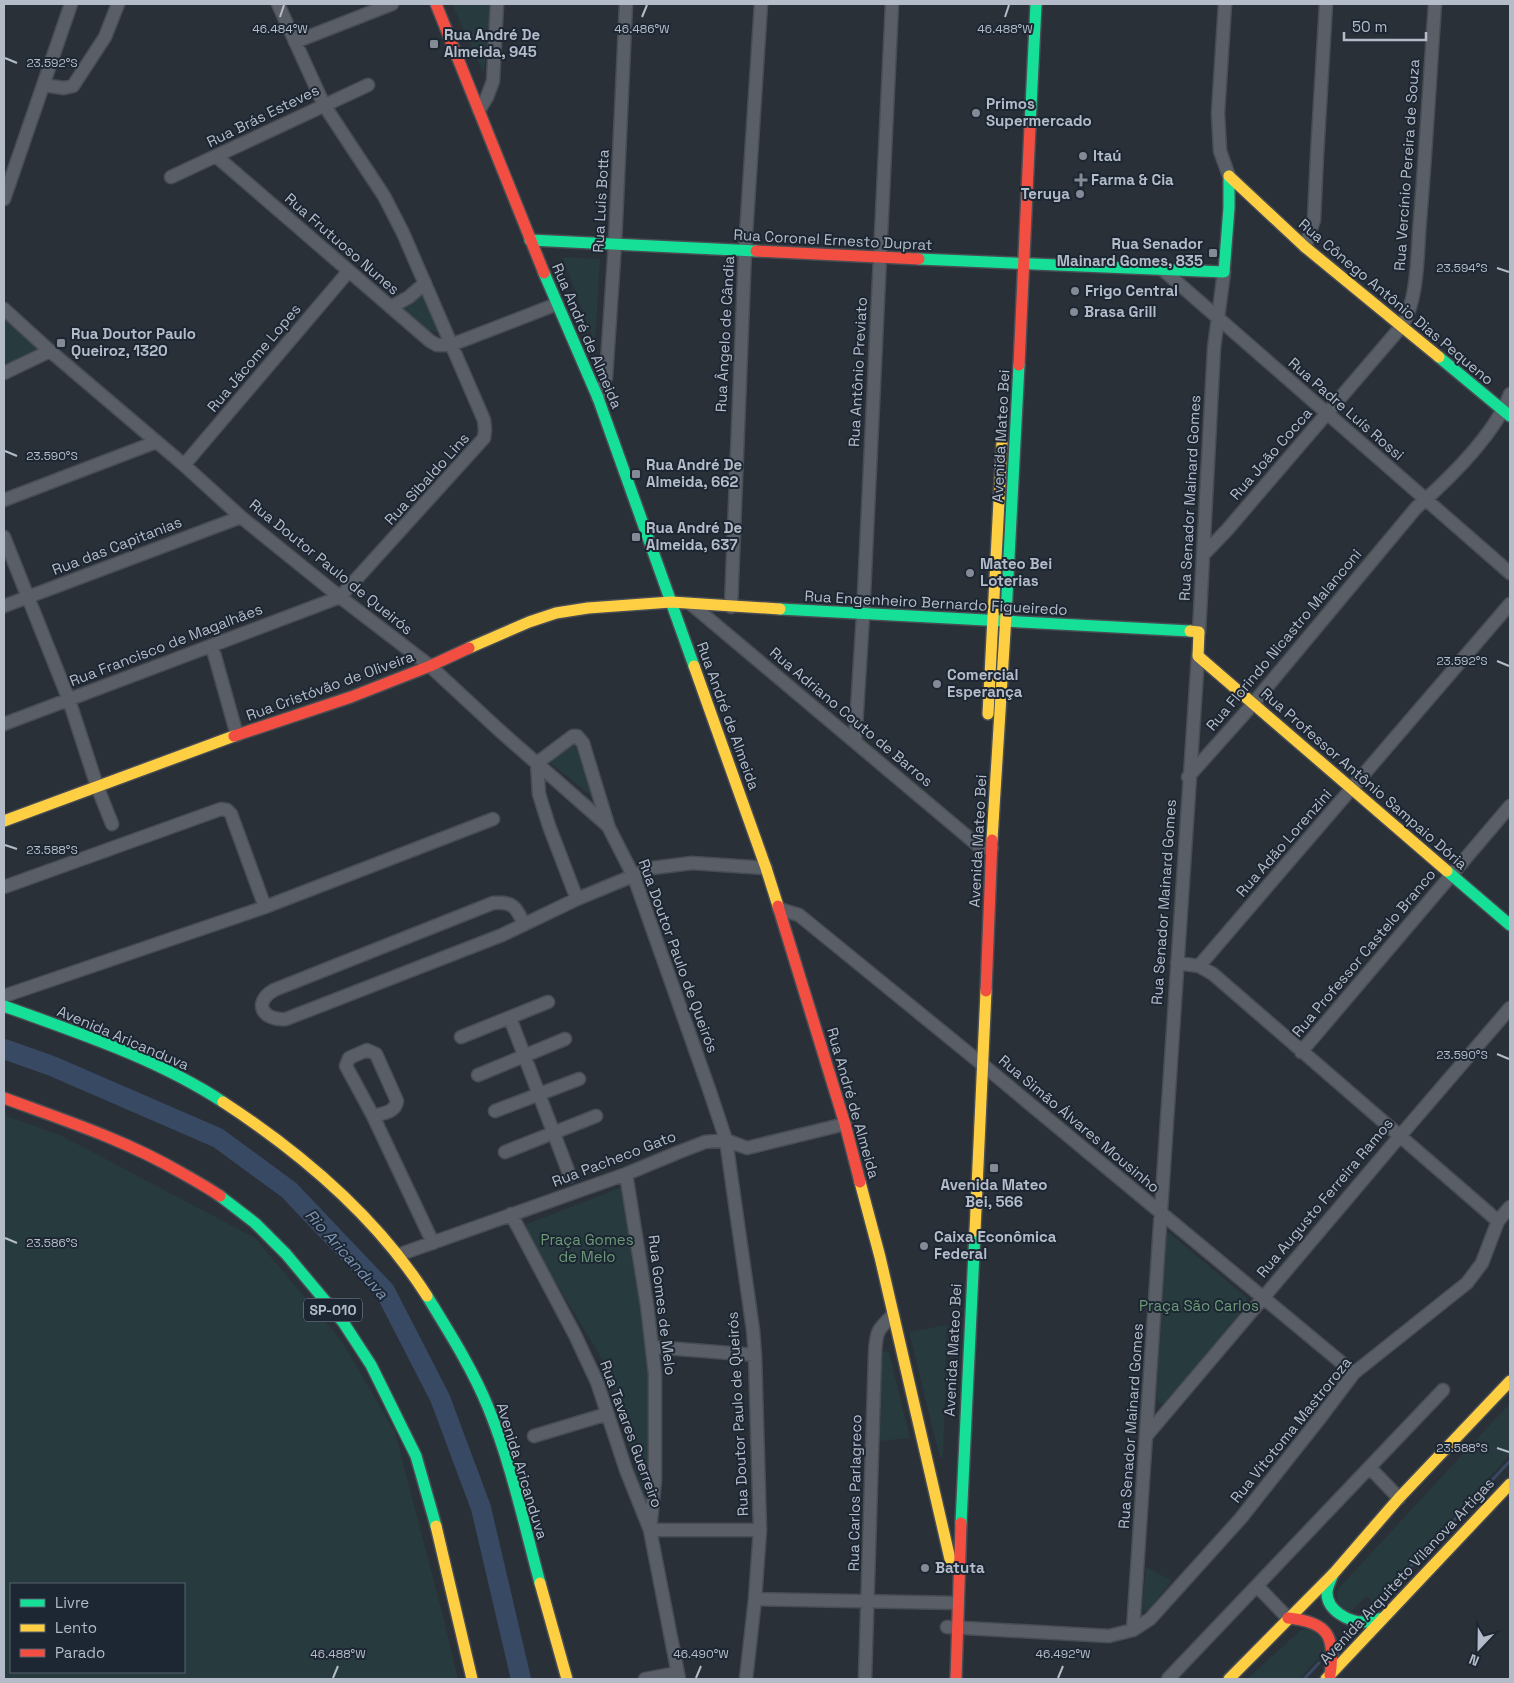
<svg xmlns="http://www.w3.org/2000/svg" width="1514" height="1683" font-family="'Space Grotesk',sans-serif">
  <rect width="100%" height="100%" fill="#2a3038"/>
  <path fill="#273a3e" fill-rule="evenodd" d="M452,4H491L484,72H483Z
    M563,257L600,259L595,344L564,261Z
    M426,292L439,325L438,332L428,330L399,308L414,302Z
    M4,319L41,351L4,369Z
    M576,741L594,798L548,761Z
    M4,1115L62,1136L255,1238L341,1340L395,1432L444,1620L458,1679H4ZM11,1584H184V1672H11Z
    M622,1187L651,1348L647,1507L615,1397L612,1376L522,1226Z
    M1167,1231L1247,1298V1305L1168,1401L1160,1404L1156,1399Z
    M947,1325L943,1457L940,1458L909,1332Z
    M886,1351L889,1352L910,1438L880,1441L881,1355L883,1352Z
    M1510,1403V1455L1373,1602L1366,1596L1348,1615C1341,1606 1333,1599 1339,1588Z
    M1146,1567L1172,1581L1149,1609L1145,1611L1142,1609Z
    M1311,1629L1329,1647L1299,1679H1247L1301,1630Z"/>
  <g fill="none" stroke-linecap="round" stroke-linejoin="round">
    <path stroke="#384963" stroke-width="3" d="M1373,1606L1510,1461
      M1304,1679L1319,1663"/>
    <path stroke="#384963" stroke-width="20" d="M4,1049L52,1066L218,1138L289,1190L385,1291L440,1398L481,1508L521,1679"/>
    <defs>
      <path id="street" d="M1225,4L1218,113L1220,151L1229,176
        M295,42L392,4
        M43,85L64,88L73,86L105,37L118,4
        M479,110L487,97L493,81L497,4
        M217,157L430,341L437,345H451L557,304
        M171,177L368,85
        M4,199L71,4
        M1305,247L1314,220L1317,155L1326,4
        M1162,269L1510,573
        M391,307L409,297L425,283
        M4,309L50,351L184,465L241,517L340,597L430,666L499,730L608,826L634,877L709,1089L726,1140L753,1330L755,1355L760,1530L755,1599L746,1679
        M4,373L50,351
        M598,398L606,377L615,243L626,4
        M184,465L348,272
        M4,500L156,442
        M4,537L69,700L97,786L112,824
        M1203,555L1227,530L1401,327C1419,300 1417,251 1420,220C1426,148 1430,76 1435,4
        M691,604L981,848H992
        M4,606L241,517
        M731,607L745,250L761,4
        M1199,632L1214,348L1224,272
        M212,646L237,735
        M4,724L340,597L484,438L485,430L484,420L403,233L384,196L324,105L278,4
        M855,742L863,615L892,4
        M1188,777L1246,712L1416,508C1449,479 1495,434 1510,394
        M4,887L221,809L227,810L231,814L265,907
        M577,899L549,826L539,794L537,763L573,736H577L583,743L608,825
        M779,909L799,915L983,1065L1354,1373
        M524,924C516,907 513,901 493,903L274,990C252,1003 263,1021 286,1019L502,935L577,899L652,868L692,863L766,868
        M1177,963L1199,966L1213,974L1498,1221
        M1199,966L1510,604
        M4,996L265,907L493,819
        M510,1018L570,1176
        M461,1037L548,1002
        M1301,1052L1510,806
        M478,1075L565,1039
        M495,1111L579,1079
        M373,1116C383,1113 395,1113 397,1101L376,1054L367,1050L349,1058L346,1066L373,1116L433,1243
        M505,1152L596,1116
        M626,1174L647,1305L655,1374V1480L650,1530H760
        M511,1214L575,1335L597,1382L626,1470L650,1530L679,1679
        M398,1255L626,1174L679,1152L705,1142L726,1140L747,1148L845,1124
        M653,1347L755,1355
        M1147,1435L1400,1136L1510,1008
        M534,1436L607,1414
        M1370,1468L1399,1498
        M1257,1586L1288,1618
        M755,1599L958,1603
        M947,1627L1109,1636L1133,1630L1150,1619L1241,1518L1320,1418L1354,1373L1467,1283L1482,1263L1498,1221L1510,1207
        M1133,1630L1198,656
        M645,1679L677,1673
        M865,1679L875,1354C876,1332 877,1330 893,1315
        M1168,1679L1443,1390"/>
      <path id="fast" d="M1030,127L1036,4
        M530,240L756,251
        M919,259L1224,272L1229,208V176
        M544,273L598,398L694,666
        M1439,357L1510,416
        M780,609L1190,631
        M1006,615L1019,365
        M1447,871L1510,925
        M4,1006C78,1033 156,1058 223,1102
        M220,1196L255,1223L286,1254L343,1322L371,1365L416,1456L436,1526
        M427,1296C449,1332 472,1368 488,1407C511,1463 524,1524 540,1583
        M961,1523L975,1231
        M1333,1574C1331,1580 1327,1586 1327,1593C1327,1610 1348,1622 1364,1622C1370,1622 1377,1619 1383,1618"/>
      <path id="slow" d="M1229,176L1305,247L1439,357
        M1190,631L1199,632L1198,656L1447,871
        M469,648L529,622L556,613L588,608L671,602L780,609
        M694,666L766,868L778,906
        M988,714L1002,442
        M4,821L234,736
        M992,840L1006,615
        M223,1102C301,1153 376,1216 427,1296
        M860,1182L880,1257L950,1559
        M975,1231L986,991
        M436,1526L472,1679
        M540,1583L567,1679
        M1229,1679L1334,1573L1399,1498L1510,1381
        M1326,1679L1510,1484"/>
      <path id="jam" d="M436,4L544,273
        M756,251L919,259
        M1019,365L1030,127
        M234,736L351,697L430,666L469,648
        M778,906L845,1124L860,1182
        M986,991L992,840
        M4,1098C64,1120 125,1140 180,1172C194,1180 207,1187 220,1196
        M1288,1618C1328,1622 1336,1636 1330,1675
        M956,1679L961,1523"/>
    </defs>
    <use href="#street" stroke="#484c53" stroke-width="15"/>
    <use href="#fast" stroke="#484c53" stroke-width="14"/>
    <use href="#slow" stroke="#484c53" stroke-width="14"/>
    <use href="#jam" stroke="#484c53" stroke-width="14"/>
    <use href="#street" stroke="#5a5e66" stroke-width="12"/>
    <use href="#fast" stroke="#16e098" stroke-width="11"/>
    <use href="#slow" stroke="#ffcf43" stroke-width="11"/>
    <use href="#jam" stroke="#f24e42" stroke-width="11"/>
  </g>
  <path fill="none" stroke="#b4bcc9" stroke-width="2" d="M280,17L284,5M642,17L647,5M1005,17L1009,5M5,58L17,63M1497,268L1509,272M5,451L17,456M1497,661L1509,666M5,845L17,849M1497,1054L1509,1059M5,1238L17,1243M1497,1448L1509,1452M333,1678L338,1666M696,1678L701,1666M1058,1678L1063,1666"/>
  <g fill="#848b96" stroke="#1d2633" stroke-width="2">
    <rect x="429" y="39" width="10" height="10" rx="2.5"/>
    <circle cx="976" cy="113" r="5"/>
    <circle cx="1083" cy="156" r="5"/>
    <path d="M1078.5 172.5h5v5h5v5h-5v5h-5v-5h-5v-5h5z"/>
    <circle cx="1080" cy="194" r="5"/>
    <rect x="1208" y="248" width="10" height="10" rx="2.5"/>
    <circle cx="1075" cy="291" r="5"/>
    <circle cx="1074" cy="312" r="5"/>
    <rect x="56" y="338" width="10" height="10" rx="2.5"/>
    <rect x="631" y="469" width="10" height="10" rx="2.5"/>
    <rect x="631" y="532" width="10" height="10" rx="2.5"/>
    <circle cx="970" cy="573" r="5"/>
    <circle cx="937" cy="684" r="5"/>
    <rect x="989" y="1163" width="10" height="10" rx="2.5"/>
    <circle cx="924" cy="1246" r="5"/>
    <circle cx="925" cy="1568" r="5"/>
  </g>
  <g text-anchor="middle" stroke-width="4" stroke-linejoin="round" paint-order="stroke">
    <rect fill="#1d2633" stroke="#878f9c" stroke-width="1" x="304" y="1298.5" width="58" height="23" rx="4"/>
    <g font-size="14" font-weight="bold" fill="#b4bcc9">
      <text x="333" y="1315">SP-010</text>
    </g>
    <g font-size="15" font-weight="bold" fill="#b4bcc9" stroke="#1d2633" text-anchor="start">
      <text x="444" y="40">Rua André De<tspan x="444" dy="17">Almeida, 945</tspan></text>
      <text x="986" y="109">Primos<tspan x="986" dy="17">Supermercado</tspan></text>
      <text x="1093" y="161">Itaú</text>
      <text x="1091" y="185">Farma &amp; Cia</text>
      <text x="1070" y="199" text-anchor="end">Teruya</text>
      <text x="1203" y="249" text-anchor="end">Rua Senador<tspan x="1203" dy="17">Mainard Gomes, 835</tspan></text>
      <text x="1085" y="296">Frigo Central</text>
      <text x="1084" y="317">Brasa Grill</text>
      <text x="71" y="339">Rua Doutor Paulo<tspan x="71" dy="17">Queiroz, 1320</tspan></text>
      <text x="646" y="470">Rua André De<tspan x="646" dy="17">Almeida, 662</tspan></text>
      <text x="646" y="533">Rua André De<tspan x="646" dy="17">Almeida, 637</tspan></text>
      <text x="980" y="569">Mateo Bei<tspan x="980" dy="17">Loterias</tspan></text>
      <text x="947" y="680">Comercial<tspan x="947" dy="17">Esperança</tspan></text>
      <text x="994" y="1190" text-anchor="middle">Avenida Mateo<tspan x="994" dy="17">Bei, 566</tspan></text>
      <text x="934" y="1242">Caixa Econômica<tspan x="934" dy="17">Federal</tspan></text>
      <text x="935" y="1573">Batuta</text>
    </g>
    <g font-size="15" fill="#b4bcc9" stroke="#1d2633">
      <text transform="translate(263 116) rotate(-26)" y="5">Rua Brás Esteves</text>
      <text transform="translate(1407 165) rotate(-86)" y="5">Rua Vercínio Pereira de Souza</text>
      <text transform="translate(601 201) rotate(-87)" y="5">Rua Luis Botta</text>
      <text transform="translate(833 240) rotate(3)" y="5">Rua Coronel Ernesto Duprat</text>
      <text transform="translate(342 244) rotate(41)" y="5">Rua Frutuoso Nunes</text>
      <text transform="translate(1396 302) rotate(40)" y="5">Rua Cônego Antônio Dias Pequeno</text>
      <text transform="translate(725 334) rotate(-87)" y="5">Rua Ângelo de Cândia</text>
      <text transform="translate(587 336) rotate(67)" y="5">Rua André de Almeida</text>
      <text transform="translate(254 358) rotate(-50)" y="5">Rua Jácome Lopes</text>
      <text transform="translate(858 372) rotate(-87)" y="5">Rua Antônio Previato</text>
      <text transform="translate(1346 409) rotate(41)" y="5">Rua Padre Luís Rossi</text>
      <text transform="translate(1001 436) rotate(-87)" y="5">Avenida Mateo Bei</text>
      <text transform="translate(1271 454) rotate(-49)" y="5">Rua João Cocca</text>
      <text transform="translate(427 479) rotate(-48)" y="5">Rua Sibaldo Lins</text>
      <text transform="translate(1190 498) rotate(-87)" y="5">Rua Senador Mainard Gomes</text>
      <text transform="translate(117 546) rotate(-21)" y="5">Rua das Capitanias</text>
      <text transform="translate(331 567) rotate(39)" y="5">Rua Doutor Paulo de Queirós</text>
      <text transform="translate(936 603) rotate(3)" y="5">Rua Engenheiro Bernardo Figueiredo</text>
      <text transform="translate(1284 640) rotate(-50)" y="5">Rua Florindo Nicastro Malanconi</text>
      <text transform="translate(166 645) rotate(-21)" y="5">Rua Francisco de Magalhães</text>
      <text transform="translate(330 686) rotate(-20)" y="5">Rua Cristóvão de Oliveira</text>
      <text transform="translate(728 716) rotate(70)" y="5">Rua André de Almeida</text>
      <text transform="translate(851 717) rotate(40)" y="5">Rua Adriano Couto de Barros</text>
      <text transform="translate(1364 779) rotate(41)" y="5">Rua Professor Antônio Sampaio Dória</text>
      <text transform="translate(978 841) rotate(-87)" y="5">Avenida Mateo Bei</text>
      <text transform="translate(1284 843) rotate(-49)" y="5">Rua Adão Lorenzini</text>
      <text transform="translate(1164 902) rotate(-86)" y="5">Rua Senador Mainard Gomes</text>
      <text transform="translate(1364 953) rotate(-50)" y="5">Rua Professor Castelo Branco</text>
      <text transform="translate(678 956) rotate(70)" y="5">Rua Doutor Paulo de Queirós</text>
      <text transform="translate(123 1038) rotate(23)" y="5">Avenida Aricanduva</text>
      <text transform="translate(853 1103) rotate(74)" y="5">Rua André de Almeida</text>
      <text transform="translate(1079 1124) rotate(40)" y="5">Rua Simão Álvares Mousinho</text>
      <text transform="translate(614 1159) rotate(-21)" y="5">Rua Pacheco Gato</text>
      <text transform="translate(1325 1198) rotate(-50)" y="5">Rua Augusto Ferreira Ramos</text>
      <text transform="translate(662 1305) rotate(83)" y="5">Rua Gomes de Melo</text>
      <text transform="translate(953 1350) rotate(-87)" y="5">Avenida Mateo Bei</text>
      <text transform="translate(738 1414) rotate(-93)" y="5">Rua Doutor Paulo de Queirós</text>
      <text transform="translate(1131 1426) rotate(-86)" y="5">Rua Senador Mainard Gomes</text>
      <text transform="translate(1291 1430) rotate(-51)" y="5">Rua Vitotoma Mastroroza</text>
      <text transform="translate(631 1434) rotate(70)" y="5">Rua Tavares Guerreiro</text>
      <text transform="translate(522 1471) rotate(73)" y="5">Avenida Aricanduva</text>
      <text transform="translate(855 1493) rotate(-89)" y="5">Rua Carlos Parlagreco</text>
      <text transform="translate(1407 1571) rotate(-47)" y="5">Avenida Arquiteto Vilanova Artigas</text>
    </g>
    <g font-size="15" fill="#6b9a76" stroke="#1d2633">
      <text x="587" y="1245">Praça Gomes<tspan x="587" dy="17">de Melo</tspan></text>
      <text x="1199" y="1311">Praça São Carlos</text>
    </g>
    <g font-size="16" font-style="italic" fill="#7c92b1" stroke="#1d2633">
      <text transform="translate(347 1254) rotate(48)" y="6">Rio Aricanduva</text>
    </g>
  </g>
  <g font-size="12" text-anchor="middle" fill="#b4bcc9" stroke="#1d2633" stroke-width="4" stroke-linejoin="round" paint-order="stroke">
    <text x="280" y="33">46.484°W</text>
    <text x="642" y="33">46.486°W</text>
    <text x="1005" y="33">46.488°W</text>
    <text x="52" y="67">23.592°S</text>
    <text x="1462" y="272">23.594°S</text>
    <text x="52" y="460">23.590°S</text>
    <text x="1462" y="665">23.592°S</text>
    <text x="52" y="854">23.588°S</text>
    <text x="1462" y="1059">23.590°S</text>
    <text x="52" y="1247">23.586°S</text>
    <text x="1462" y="1452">23.588°S</text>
    <text x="338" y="1658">46.488°W</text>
    <text x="701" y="1658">46.490°W</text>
    <text x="1063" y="1658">46.492°W</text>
  </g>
  <rect width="1514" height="1683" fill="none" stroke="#b4bcc9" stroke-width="10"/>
  <rect x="10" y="1583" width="175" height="90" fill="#1d2633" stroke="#59626f"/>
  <rect x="20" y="1599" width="25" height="8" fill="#16e098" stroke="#59626f"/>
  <text x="55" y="1608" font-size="15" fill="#b4bcc9">Livre</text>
  <rect x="20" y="1624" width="25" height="8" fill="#ffcf43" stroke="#59626f"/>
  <text x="55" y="1633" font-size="15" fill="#b4bcc9">Lento</text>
  <rect x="20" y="1649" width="25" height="8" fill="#f24e42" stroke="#59626f"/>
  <text x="55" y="1658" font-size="15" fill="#b4bcc9">Parado</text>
  <g transform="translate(1479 1648) rotate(202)" stroke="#1d2633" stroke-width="4" paint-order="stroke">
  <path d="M0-4L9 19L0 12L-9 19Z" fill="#b4bcc9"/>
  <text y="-8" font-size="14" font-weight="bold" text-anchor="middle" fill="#b4bcc9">N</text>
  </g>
  <path d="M1344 32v8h82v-8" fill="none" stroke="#b4bcc9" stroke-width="2.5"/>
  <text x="1352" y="32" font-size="15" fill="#b4bcc9" stroke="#1d2633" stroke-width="4" paint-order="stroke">50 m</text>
</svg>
